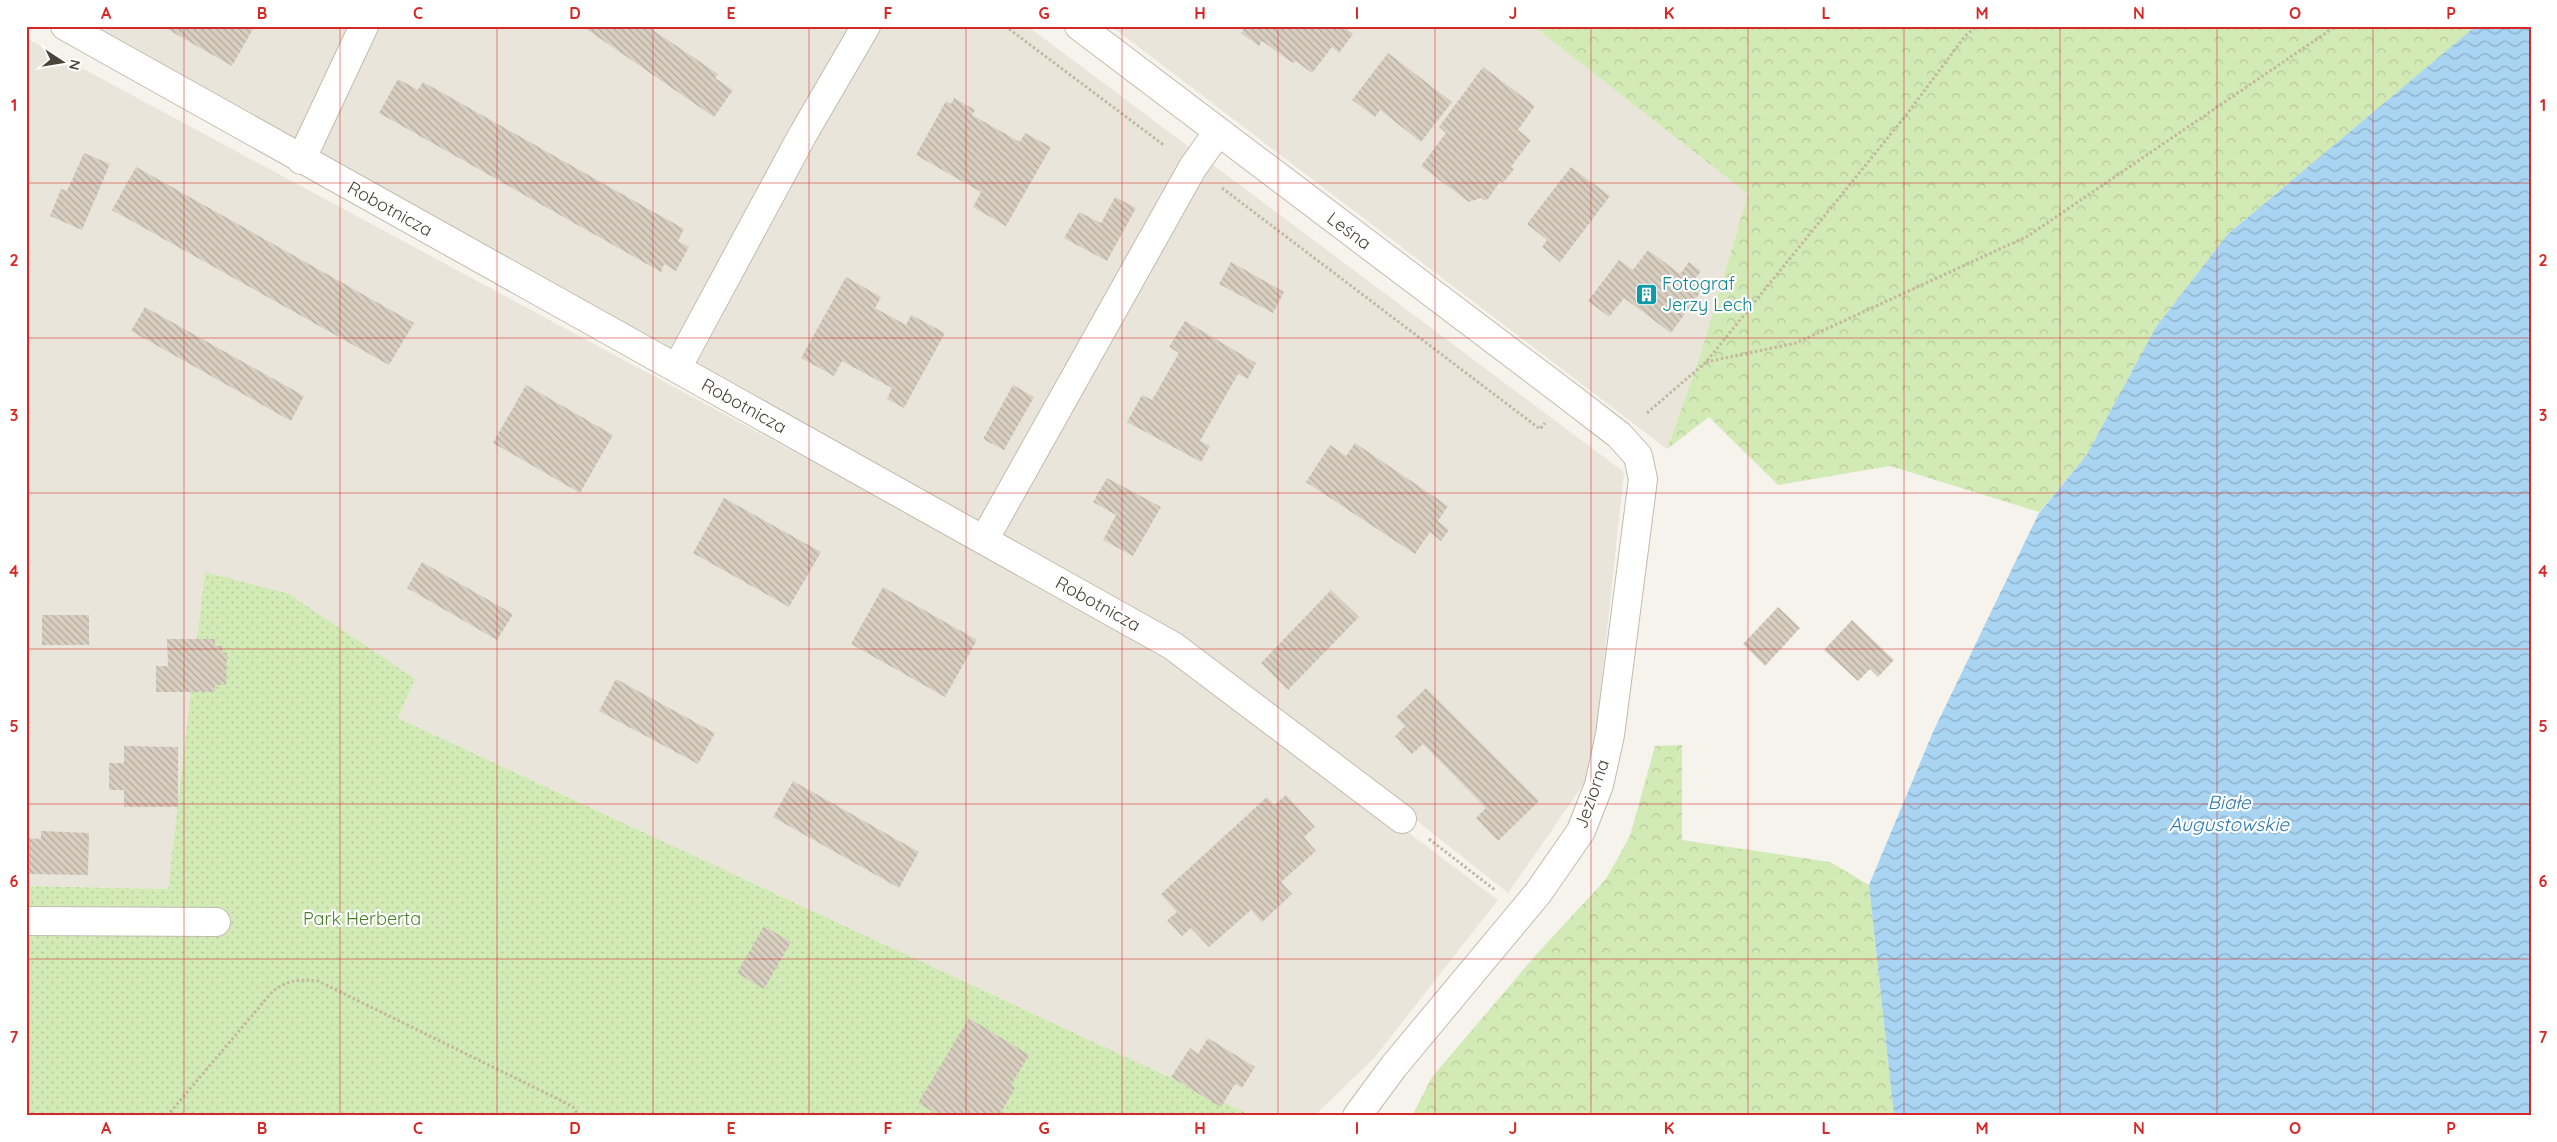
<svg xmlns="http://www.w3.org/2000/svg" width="2557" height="1142" font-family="Quicksand,sans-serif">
  <defs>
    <pattern id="forest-crowns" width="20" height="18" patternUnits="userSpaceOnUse" patternTransform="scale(1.25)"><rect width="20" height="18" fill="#d2eab5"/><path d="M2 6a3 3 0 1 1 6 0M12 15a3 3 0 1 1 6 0" fill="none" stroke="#b6ca9c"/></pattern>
    <pattern id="park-dots" width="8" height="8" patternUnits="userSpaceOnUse" patternTransform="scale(1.25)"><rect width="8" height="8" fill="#d2eab5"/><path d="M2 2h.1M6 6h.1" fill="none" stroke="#b6ca9c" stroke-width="1.8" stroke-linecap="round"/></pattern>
    <pattern id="water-waves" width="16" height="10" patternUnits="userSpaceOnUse" patternTransform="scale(1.25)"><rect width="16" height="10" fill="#a9d4f2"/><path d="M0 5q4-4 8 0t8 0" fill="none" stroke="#8caec5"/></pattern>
    <pattern id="building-back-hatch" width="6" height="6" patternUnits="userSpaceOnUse" patternTransform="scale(1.25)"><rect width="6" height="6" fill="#d8cfc1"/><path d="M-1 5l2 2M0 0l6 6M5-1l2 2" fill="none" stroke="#b1aa9e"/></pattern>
  </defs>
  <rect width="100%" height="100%" fill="#f6f3ec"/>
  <path fill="#eae5da" d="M64,26H1027L1624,472L1592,772L1508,893L1192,642L1058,566Z
    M1111,26H1533L1748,194L1700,356L1667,449Z
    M26,38L1177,658L1498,900L1375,1057L1314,1116H1253L398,718L415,679L206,572L168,889L26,886Z"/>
  <path fill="url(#forest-crowns)" d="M1533,26H2471L2473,29L2228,234L2156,327L2086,456L2039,512L1890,466L1778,485L1709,417L1667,449L1700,356L1748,194Z
    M1682,745V840L1830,862L1869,885L1894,1116H1412L1432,1077L1535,956L1606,879L1630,836L1655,746Z"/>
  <path fill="url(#park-dots)" d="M205,572L289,594L415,679L398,718L1253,1116H26V886L168,889Z"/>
  <path fill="url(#water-waves)" d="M2476,26H2531V1116H1894L1869,885L1933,732L2039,513L2086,456L2156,327L2228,234Z"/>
  <path fill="url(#building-back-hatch)" d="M162,26H248L253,29L232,66Z
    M582,26H647L718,74L715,78L733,90L714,117Z
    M1246,26H1348L1346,28L1353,34L1339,53L1332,47L1312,73L1296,61L1293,63L1262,41L1259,46L1241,33Z
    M1388,53L1452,102L1421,142L1380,110L1375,117L1352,100Z
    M1483,67L1535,106L1518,130L1531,140L1511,167L1514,169L1503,183L1500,181L1489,198L1485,201L1481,198L1469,202L1421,166L1446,133L1439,127Z
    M398,79L418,90L423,82L684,229L678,241L689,247L676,271L664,264L661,272L379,113Z
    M954,98L975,110L972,115L1020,142L1025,133L1051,147L1006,226L973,207L981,192L916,155L946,101L951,104Z
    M84,153L110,164L82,230L50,216L61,189L67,191Z
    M136,167L414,323L389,365L112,210Z
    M1571,167L1610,196L1560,262L1542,247L1547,240L1527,224Z
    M1115,197L1136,208L1107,261L1064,238L1079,212L1101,223Z
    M1648,250L1680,274L1689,262L1701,271L1692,283L1702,290L1671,333L1624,298L1609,317L1588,301L1619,260L1633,270Z
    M1231,262L1284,292L1273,313L1219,284Z
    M846,277L881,297L875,308L906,325L911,315L945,333L904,408L887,399L892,388L842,361L834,376L801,358Z
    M145,307L304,396L291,421L131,331Z
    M1185,321L1256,363L1248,379L1238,374L1200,441L1210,446L1201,462L1127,422L1142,395L1152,400L1179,353L1169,347Z
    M526,385L613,435L580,493L493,443Z
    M1013,385L1034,397L1004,450L983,439Z
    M1355,443L1448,506L1438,521L1449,530L1441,541L1430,532L1415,554L1306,482L1330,445L1346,456Z
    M1107,478L1161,507L1133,556L1103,540L1116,515L1093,502Z
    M724,498L821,552L789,607L693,553Z
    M422,562L513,614L497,640L407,588Z
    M883,587L977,640L945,697L851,644Z
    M1331,590L1359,617L1288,690L1261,663Z
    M1778,607L1800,628L1765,666L1743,644Z
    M42,615H89V645H42Z
    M1852,620L1894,660L1878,677L1870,669L1858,681L1824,650Z
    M167,639H215V646H223L222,652L227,653L226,685H215V692H156V666H168Z
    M616,679L715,733L698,764L599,711Z
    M1426,688L1539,801L1498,841L1476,818L1486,808L1423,744L1412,754L1395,736L1405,726L1396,717Z
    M124,746L178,747V807H124V790H109V763H124Z
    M793,781L919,852L899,888L773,817Z
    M1286,795L1315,827L1304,837L1316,851L1281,882L1292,894L1262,922L1251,910L1209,947L1191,928L1182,936L1167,920L1177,912L1161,894L1267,797L1274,805Z
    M41,831L89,833L88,875L26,874V838L41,839Z
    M764,926L791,942L764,989L737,973Z
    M969,1018L1029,1055L1011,1085L1015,1088L999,1116H940L918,1103Z
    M1208,1038L1255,1067L1242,1088L1235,1084L1221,1107L1171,1077L1190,1048L1198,1054Z"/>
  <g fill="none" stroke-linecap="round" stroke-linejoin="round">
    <defs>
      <path id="minor" d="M65,26L1173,646L1402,819
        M1079,26L1567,395L1619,435L1638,456L1643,479L1610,735L1599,785L1581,831L1538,893L1394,1066L1357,1116
        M301,160L364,26
        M677,368L802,136L866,26
        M984,540L1193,167L1218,132
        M26,921L216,922"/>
    </defs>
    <use href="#minor" stroke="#c2bbae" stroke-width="30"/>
    <path stroke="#c4b79f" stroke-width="3" stroke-dasharray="2.5 2.5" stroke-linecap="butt" d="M1005,26L1165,146
      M1222,188L1540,429L1545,423
      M1706,362L1796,343L2028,236L2336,26
      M1647,413L1706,362L1907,114L1965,36L1977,26
      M1429,839L1495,890
      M167,1116L272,992C287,980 299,979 318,981L562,1101L573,1107L579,1116"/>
    <use href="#minor" stroke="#fff" stroke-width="28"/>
  </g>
  <path fill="none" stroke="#d62828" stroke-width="1" stroke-opacity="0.55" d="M184,26V1116M340,26V1116M497,26V1116M653,26V1116M809,26V1116M966,26V1116M1122,26V1116M1278,26V1116M1435,26V1116M1591,26V1116M1748,26V1116M1904,26V1116M2060,26V1116M2217,26V1116M2373,26V1116M26,183H2531M26,338H2531M26,493H2531M26,649H2531M26,804H2531M26,959H2531"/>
  <defs>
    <symbol id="building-square" viewBox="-11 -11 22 22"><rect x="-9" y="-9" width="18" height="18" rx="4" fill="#0f9aa8" stroke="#fff"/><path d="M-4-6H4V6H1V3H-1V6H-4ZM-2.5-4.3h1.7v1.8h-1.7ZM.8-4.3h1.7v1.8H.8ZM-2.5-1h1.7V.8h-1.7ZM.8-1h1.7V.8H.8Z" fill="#fff"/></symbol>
  </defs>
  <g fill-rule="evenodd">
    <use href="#building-square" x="1634" y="282" width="25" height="25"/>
  </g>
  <g text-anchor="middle" stroke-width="4.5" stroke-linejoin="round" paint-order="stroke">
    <g font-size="18" fill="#4b4439" stroke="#fff">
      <text transform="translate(390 209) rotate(29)" y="6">Robotnicza</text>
      <text transform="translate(1349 231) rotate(37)" y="6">Leśna</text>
      <text transform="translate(744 406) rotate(29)" y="6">Robotnicza</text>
      <text transform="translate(1098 604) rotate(29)" y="6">Robotnicza</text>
      <text transform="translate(1592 794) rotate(-71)" y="6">Jeziorna</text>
    </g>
    <g font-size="18" fill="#0d838f" stroke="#fff" text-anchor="start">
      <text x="1662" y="290">Fotograf<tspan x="1662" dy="21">Jerzy Lech</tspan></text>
    </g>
    <g font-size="18" fill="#4a7f2a" stroke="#fff">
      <text x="362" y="925">Park Herberta</text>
    </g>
    <g font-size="19" font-style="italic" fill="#2e7ab2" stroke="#fff">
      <text x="2229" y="809">Białe<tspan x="2229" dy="22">Augustowskie</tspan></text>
    </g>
  </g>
  <rect width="2557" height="1142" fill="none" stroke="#ffffff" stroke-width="55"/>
  <g transform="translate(62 62) rotate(102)" stroke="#ffffff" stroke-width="4" paint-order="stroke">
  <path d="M0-4L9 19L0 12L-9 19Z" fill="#4b4439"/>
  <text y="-8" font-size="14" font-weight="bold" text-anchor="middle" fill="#4b4439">N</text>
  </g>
  <rect x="28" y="28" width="2502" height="1086" fill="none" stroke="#d62828" stroke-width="2"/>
  <g font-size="16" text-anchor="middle" font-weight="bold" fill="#d62828">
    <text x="106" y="19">A</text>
    <text x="262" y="19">B</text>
    <text x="418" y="19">C</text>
    <text x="575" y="19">D</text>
    <text x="731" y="19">E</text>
    <text x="888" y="19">F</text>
    <text x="1044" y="19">G</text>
    <text x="1200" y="19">H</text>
    <text x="1357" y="19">I</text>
    <text x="1513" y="19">J</text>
    <text x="1669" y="19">K</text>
    <text x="1826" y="19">L</text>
    <text x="1982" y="19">M</text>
    <text x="2139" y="19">N</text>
    <text x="2295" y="19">O</text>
    <text x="2451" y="19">P</text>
    <text x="14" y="111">1</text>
    <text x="2543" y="111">1</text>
    <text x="14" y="266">2</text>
    <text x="2543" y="266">2</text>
    <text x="14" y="421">3</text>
    <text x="2543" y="421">3</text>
    <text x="14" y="577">4</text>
    <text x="2543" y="577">4</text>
    <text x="14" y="732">5</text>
    <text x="2543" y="732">5</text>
    <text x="14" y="887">6</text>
    <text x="2543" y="887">6</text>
    <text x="14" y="1043">7</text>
    <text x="2543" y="1043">7</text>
    <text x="106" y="1134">A</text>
    <text x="262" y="1134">B</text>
    <text x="418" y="1134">C</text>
    <text x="575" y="1134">D</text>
    <text x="731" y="1134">E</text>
    <text x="888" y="1134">F</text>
    <text x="1044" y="1134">G</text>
    <text x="1200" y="1134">H</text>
    <text x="1357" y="1134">I</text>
    <text x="1513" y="1134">J</text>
    <text x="1669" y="1134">K</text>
    <text x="1826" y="1134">L</text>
    <text x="1982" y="1134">M</text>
    <text x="2139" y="1134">N</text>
    <text x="2295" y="1134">O</text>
    <text x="2451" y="1134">P</text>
  </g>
</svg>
